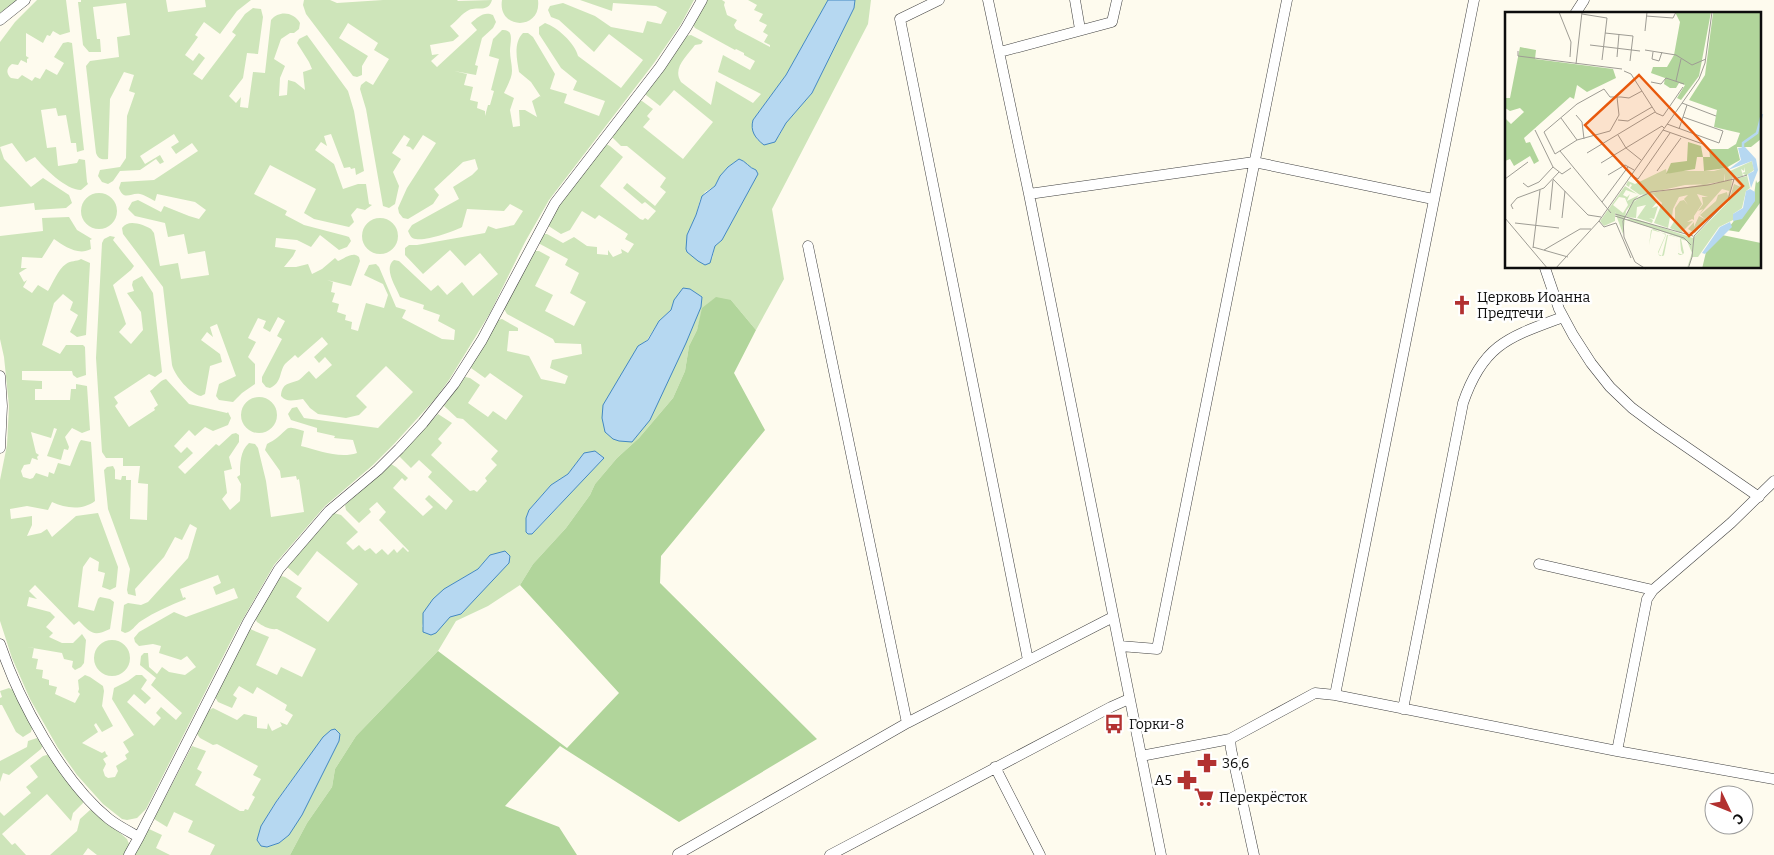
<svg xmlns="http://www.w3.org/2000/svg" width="1774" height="855" font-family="Bitter,serif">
  <rect width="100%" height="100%" fill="#fefbee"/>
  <path fill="#cee5ba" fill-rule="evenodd" d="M0,0H17L0,13Z
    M37,0H66L70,32L60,35L53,31L50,36L47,35L43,43L26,33V56L29,58L27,59V63L21,60L18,65L12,64C6,68 6,74 11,78L18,79L22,75L32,81L35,77L40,79L46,69L57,75L64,63L54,57L63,43L68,42L72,43L84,150L77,152L76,143H71L66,115L58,116L56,108L41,110L47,148L56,147L58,166L77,163L79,159L85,160L87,182L88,184L81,190C66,190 44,168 35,157L26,162L12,143L0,147L4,159L31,187L43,178L69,195L72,203L66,208L35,210L34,203L0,207V42L15,22Z
    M81,0H166L168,12L206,7L205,0H251L237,11L220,34L204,22L195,35L198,37L185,55L193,61L199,53L205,58L193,74L202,80L236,35L232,32L245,14L253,8L261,9L263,17L258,54L247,53L243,78L229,96L236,103L241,97L240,107L248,108L253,72L265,73L271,20C279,10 294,12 300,23L299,29L294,33H290L281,39L274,59L285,66L280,78L279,96L287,95L288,80L295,82L305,90L303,72L312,69L309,62L297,43L299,39L307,35L348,91L354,111L364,171L356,175L355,168L351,169L350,167L344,168L331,134L324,136L327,146L321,142L315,150L334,164L343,189L358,184H366L369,204L372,205L365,210L357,208L351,215L354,222L349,227L314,219L304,213L316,189L270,165L254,194L287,211L285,215L304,225L346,236L349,237L351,241L347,247L339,250L320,235L311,247L297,240L276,238L275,247L296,250L293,256L284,267H296L308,264L312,274L322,269L335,258L338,261C345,258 353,251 359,257L360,261L351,286L327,280L333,282L331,292L335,293L332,302L339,304L337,312L346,315L345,320L352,322L351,329L358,331L366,303L384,308L388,295L383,284L364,275L369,265L376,264L379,267L396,307L406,310L402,318L442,339L454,340L455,330L438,321L440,315L423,309L424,305L400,297C396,287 383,268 394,260L399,261L431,291L438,285L447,295L462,282L473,296L498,274L480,253L465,266L450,250L423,274L405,255V248L409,245H417L485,233L488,226L496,229L514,225L523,211L510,204L504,211L467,209L462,227C453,232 426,241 416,239C411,239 410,235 408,231L412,225L459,199L453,187L472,175L478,169L475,159L463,162L434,189L439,195L433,204L408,219L403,218L399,213L398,208L407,188L436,143L423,135L413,150L410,147L406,146L410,139L404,135L392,153L401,159L393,172L399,186L395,204L389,208L383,206L366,109L360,89L361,85L366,81L373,85L389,59L374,50L378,43L348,23L339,38L368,56L362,66V75L357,77L353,76L306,14L303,5L304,0H330L337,3L383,0H457L458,1L492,0C488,13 478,6 469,10C462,13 456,22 450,26L459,36L453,41L430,45L432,55L439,54L431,61L437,67L477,30L471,23C478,17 484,11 493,15L496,22L493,28L482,38L475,65L478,66L476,75L454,71L467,74L464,85L473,87L470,100L478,102L477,108L485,111V116L488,105H490L494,91L491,90L499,59L489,56L493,39L502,30C515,29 510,42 510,51C510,58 512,64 512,71C512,78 507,86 504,93L514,98L510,110L513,127L520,126L519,110H525L537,117L532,101L540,96L541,97L531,82L519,72C517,60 513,43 523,33H528L533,37L555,74L550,89L567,94L564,103L599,116L605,101L573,90L577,81L561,68L539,34V27L545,23C557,27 575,43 578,56L621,88L643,60L609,34L594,52L559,20L551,17L548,10L550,6L563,3L595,16L611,27L643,33L647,21L661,24L667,12L656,6L613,3L612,11L580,0H694L681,24L654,63L549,200L525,242L490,313L449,380L435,399L394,444L373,465L325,506L274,565L236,631L146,809L137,818L127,820L122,819L103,804L77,775L58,748L30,699L12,658L0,621V480L7,445L9,406L4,357L0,339V236L43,231L42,218L69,217L77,230L92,239L90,240L91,249C78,256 64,246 54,239L42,258L22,257L21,268H27L19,273L24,282L27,280L23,287L32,293L38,285L48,291C53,283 58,269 66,264C71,260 76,262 81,259L90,263L86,335L77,337L70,332L78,315L70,310L73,302L63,294L54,303L42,345L60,354L66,345H83L85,347L86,375L77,378L73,375L72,371H22V380L42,381V389H35V400H70L71,389H76V384L87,386L90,430L82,433L72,428L65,437L69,447L68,450L64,449L61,460L47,456L57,429L54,428L51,438L31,432L36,453L39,455L37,457L38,460L32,458L30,464L24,465L21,471L23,477L30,479L33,478L36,473L48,477L49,472L54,474L58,463L70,466L79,443L81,440L91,442L95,501C82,511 65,508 52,502L48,510L27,506L10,509L11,519L32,516V525L27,536L41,533L47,529L52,537L76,516L98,513L118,567L116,587L110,590L102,587L105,573L98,571L99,562L90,557L83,567L78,607L94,611L98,599L100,597L110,599L114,602L110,629C93,637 91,633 79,621L74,625L35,585L29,591L37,599L29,597L27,606L50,612L55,617L46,627L53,633L49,637L62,643H73L82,634L86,640L84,663L81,667L75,670L72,667L73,661L64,659L62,653L27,647L34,648L32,658L38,659L36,669L43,670L42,678L49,680V685L57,687L55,694L75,703L80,694L78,692L79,689L78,680L85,675L90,677L103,686L104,691L102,706L113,726L102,732L96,723L94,725L98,732L82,743L102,753L105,751L106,754L108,756L103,759L106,764L103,770L105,776L108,778L115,777L118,771L116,766L127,759L125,755L129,752L123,742L134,735L112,699L114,688L128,681L136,675H142L147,680L141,689L151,698L145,704L134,694L127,702L154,726L161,718L156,713L161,707L176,720L182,713L151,685L156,678L140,665L141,656L144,653H148L149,667L157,674L162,667L169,672L185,675L196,667L187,656L181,660L159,653L161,646L153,644L139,646L135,642L134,638L139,632L174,612L186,617L238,598L234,588L216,595L213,587L221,583L218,575L180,589L183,598L185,597L186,599C170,605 155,612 141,621C135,625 132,632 125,633L121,631L124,605L128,603L141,605L148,602L188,558L197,528L190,524L182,540L175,537L164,557L135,589L136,596L128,594L127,590L130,569L108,509L104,470L107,467L113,466L115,470V479L121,480L122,476H126V480H131L130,519L147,520L148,484L138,483L140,466H123V458H106L102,452L96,358L102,243L104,239L110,236L115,237L113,240L134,266L131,270L113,285L126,324L119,332L131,344L143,330L141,312L127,293L134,291L132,285L133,281L142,276L153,293L162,372L155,377L149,374L114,397L118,403L115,406L129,427L155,410L154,408L158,405L150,391C156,387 160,380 166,379L189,404L227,413L228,412L231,418L228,425L213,431L205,427L195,436L189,430L174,446L181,453L187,447L193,453L178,467L185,474L216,444L219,446L232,434L236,433L239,435V442L229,457L232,469L224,471L227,493L222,499L230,510L240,501L241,484L237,477L240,475C240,464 240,451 249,443L255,444L258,448L266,481L271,517L304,512L299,479L297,480L296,476L281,478L280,471L265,450L267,444C270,442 275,440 278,437C291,426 285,426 304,431L301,446C318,450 339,459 357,453L353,440L334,438L335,436L317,432V428L291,420L288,414L292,408L297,407L304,418L378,428L413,392L386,366L356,396L367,407L359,415L346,418L318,414L310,408L303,399C294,400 287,403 281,396C282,382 290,384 299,380C302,378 306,373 309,371L316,379L332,365L325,357L319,363L314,357L328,344L322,337L298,358L295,355C292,358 288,361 285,364C279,372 282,383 270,388L266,387L262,382V377L282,339L277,336L285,321L278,317L270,332L263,328L266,321L258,318L248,338L256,342L248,357L255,364V384L242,393L233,402L219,400L216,396L219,384L236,376L217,324L210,327L213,337L207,332L201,340L220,354L222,362L210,366L205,394L201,396C190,394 175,376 172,365L163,287L123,234L122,228C128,219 142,224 151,229L154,233L160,266L178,263L181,279L209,275L205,251L188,254L184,234L168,237L165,223L135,216L128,209L132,202L138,200L161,212L164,206L189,216L199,219L206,210L195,202L157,194L155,201C151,199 145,195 140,194C131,192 124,202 119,188L121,182L154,180L198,151L192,143L176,154L171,147L179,142L174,134L140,156L145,164L160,155L164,162L160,164L156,159L140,170L120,171L113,181L108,184L102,182L98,176L100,170L120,167L126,158L127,116L135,93L129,91L134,75L124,72L110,99L108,159C102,160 98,159 96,153L86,66L90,61L119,57L117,37L130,35L126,3L93,7L97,39H100L101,52H89L83,45L78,2H81Z
    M502,0H538C542,31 497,30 502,0Z
    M706,0H722L725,2L724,5L727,15L737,20L734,25L736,29L770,47V45L764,42L768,35L763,32L767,25L759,21L763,14L754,10L757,5L748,0H828L786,75L753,120L756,138L764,145L779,136L786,123L812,93L854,8L855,0H871L868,24L772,209L784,279L756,330L731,300L703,308L697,330L689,346L685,371L673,398L639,438L617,458L595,484L590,495L566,528L533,564L520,585L488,606L456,621L438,651L356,736L335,769L332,787L307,823L290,855H210L215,845L188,832L193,821L174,812L167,827L154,819L192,746L206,751L197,769L202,772L195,785L240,811H244L245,809L248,810L255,797L252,795L261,779L253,775L258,766L217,744L213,745L200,738L197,734L209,710L213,708L237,720L244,714L257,717V728L267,729L268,723L272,731L282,726L280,722L287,725L293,715L285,710L287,705L257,687L253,694L239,686L233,695L237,698L232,708L218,702L215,697L248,631L250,629L269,637L256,665L277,675L281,667L302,677L316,649L277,629C269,630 263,626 257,622L255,618L281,576L285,577L302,588L296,597L328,622L358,584L317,551L298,576L287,567L334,513L341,515L358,532L346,543L353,550L359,545L365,551L370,548L376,554L382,549L388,555L394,549L397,553L403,547L408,552L409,551L379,520L386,512L377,502L369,509L371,512L359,523L346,510L345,505L391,464L396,467L408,478L405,481L402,478L393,488L423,516L433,507L425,499L429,495L446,510L453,501L428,477L432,472L419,460L411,468L399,456L438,414L452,423L438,439L442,443L431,455L470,491L474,490L477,492L487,481L485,478L497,465L491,459L498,451L463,419L457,418L444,406L465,377L470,378L480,385L468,403L488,417L493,411L506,420L523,396L490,373L485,378L471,368L472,364L498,320L502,319L518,328V331H509L507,351L529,356L541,379L565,384L568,376L550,368L552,360L582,354L581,344L555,343L553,339L507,314L504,309L535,251H539L550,257L535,286L553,295L545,311L574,326L586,302L570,293L579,273L565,265L568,259L540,244L539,242L543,234H547L563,243L574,237L587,246L597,247V254L608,255V250L613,257L622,253L621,249L628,253L634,244L625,239L628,234L599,215L595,219L582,211L570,230L561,234L547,225L558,205L606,144L610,146L623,157L600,186L640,219L643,220L645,218L648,220L656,211L645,202L642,204L623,188L627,183L655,206L666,192L660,187L666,178L627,146H621L612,137L640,101H642L653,109L647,116L650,119L643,127L683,159L713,122L674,90L660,106L646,95V92L686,36L691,35L703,41L701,44L695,45C687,56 672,68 681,82L711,105L716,81L753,103L761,94L718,72L723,55L750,70L755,61L744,55V53L736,49L735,50L695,28L693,25ZM739,159C745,162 749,168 756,170L758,174L722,240L715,246L712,259L687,235L696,215L700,200L705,192L715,186L720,176L728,167ZM690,289L702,297L632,357L638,347L647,340L659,321L671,310L673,303ZM584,453L559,506L532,534H528L526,518L529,510L551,485L568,474ZM495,554L450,617L447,619L422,627L424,619L444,589L478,569L490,555ZM296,774L289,835L279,843L267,847L257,840C264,815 281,795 296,774Z
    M81 211a18 18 0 1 1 36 0a18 18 0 1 1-36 0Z
    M362 236a18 18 0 1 1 36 0a18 18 0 1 1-36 0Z
    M241 415a18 18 0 1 1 36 0a18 18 0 1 1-36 0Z
    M94 658a18 18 0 1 1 36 0a18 18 0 1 1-36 0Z
    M9,688L13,690L32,728L31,732L23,737L16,732L2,705H0V698L2,697L0,691Z
    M37,738L43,745L41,749L9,775L3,773L0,782V761L27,747L28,741Z
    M47,755H50L84,801L83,803L73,813L71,821L47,794L2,834L12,845L15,843L26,855H0V812L4,816L31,793L26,787L38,777L30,766L43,756Z
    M90,810L96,812L127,839L129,844L124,855H97L88,848L83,855H50L77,831L80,819Z
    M149,829L162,835L156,848L170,855H134Z"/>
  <path fill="#b1d59b" d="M716,297L731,300L756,330L734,373L765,430L661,556L660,583L817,739L679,822L560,746L505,806L559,827L577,855H290L307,823L332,787L335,769L356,736L438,651L567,748L619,693L520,585L533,564L566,528L590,495L595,484L617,458L639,438L673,398L685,371L689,346L697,330L702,308Z"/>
  <path fill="#b6d8f1" stroke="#4388c2" d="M828,0H855L854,8L812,93L786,123L775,142L764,145C755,138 750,131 753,120L786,75Z
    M739,159C746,161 749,168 756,170L758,174L722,240L715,246L710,263L705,265L698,261L687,252L686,249L687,235L696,215L702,196L715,186L720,176L728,167Z
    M683,288L690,289L702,297L701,307L686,343L650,420L632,442L619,441L613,439L605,432L602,418L603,405L638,346L648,340L659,321L671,310L674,300Z
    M595,451L604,458L532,534H528L526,532V518L529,510L551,485L568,474L584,453Z
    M505,551L510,556L509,563L461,614L450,617L436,633L431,635L423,632V613L433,599L444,589L478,569L490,555Z
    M335,729L340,734L339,741L302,815L289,835L279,843L267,847L261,846L257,840L261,826L276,802L323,737L331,730Z"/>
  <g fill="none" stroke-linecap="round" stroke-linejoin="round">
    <defs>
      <path id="minor" d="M939,0L900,19L1028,660
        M988,0L1029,194L1161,855
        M1075,0L1080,29
        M1575,14L1584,0
        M0,20L25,0
        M1000,52L1112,22L1117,0
        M1029,194L1254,162L1433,199
        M808,246L907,723
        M1545,268L1559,309L1573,335L1591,363L1610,387L1632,408L1659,428L1759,497
        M0,376L2,406L0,448
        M1539,564L1653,590
        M0,644C19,701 62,781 109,819C118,826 128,831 139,837L129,855
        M1120,646L1157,649L1287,0
        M1335,695L1474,0
        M1403,709L1463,403C1483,344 1509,337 1563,317
        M1617,751L1647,599L1653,590L1731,523L1774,481
        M1141,756L1230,739
        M995,767L1040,855
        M139,837L248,622L279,569L329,511L378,470L399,449L423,423L454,384L482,340L555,203L660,67L686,28L702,0
        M678,854L907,723L1113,617
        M830,855L1111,707L1129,699
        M1254,855L1231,749L1230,739L1315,693L1335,695L1617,751L1774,779"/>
    </defs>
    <use href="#minor" stroke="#404040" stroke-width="11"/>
    <use href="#minor" stroke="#fff" stroke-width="10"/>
  </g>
  <defs>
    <symbol id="church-bare" viewBox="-9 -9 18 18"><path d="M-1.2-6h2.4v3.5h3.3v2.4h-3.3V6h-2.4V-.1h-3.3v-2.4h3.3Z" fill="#b23130" stroke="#fff" stroke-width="2.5" paint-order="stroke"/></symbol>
    <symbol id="bus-bare" viewBox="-9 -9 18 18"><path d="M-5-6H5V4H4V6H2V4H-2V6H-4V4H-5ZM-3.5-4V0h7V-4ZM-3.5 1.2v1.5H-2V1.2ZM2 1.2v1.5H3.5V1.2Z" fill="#b23130" stroke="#fff" stroke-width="2.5" paint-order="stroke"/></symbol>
    <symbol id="pharmacy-bare" viewBox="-9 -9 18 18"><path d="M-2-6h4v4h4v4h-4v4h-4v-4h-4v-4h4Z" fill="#b23130" stroke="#fff" stroke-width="2.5" paint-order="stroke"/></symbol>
    <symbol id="supermarket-bare" viewBox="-9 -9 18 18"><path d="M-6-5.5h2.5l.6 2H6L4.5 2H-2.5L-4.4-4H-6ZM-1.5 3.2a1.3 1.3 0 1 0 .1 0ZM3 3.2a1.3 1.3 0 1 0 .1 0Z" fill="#b23130" stroke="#fff" stroke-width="2.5" paint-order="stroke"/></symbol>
  </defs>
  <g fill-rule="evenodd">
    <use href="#church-bare" x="1448" y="291" width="28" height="28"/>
    <use href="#bus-bare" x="1100" y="710" width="28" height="28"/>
    <use href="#pharmacy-bare" x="1193" y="749" width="28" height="28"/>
    <use href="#pharmacy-bare" x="1173" y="766" width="28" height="28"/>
    <use href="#supermarket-bare" x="1190" y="783" width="28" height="28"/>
  </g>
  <g text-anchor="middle" stroke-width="5" stroke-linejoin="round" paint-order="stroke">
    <g font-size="14" fill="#0d0d0d" stroke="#fff" text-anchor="start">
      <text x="1477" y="302">Церковь Иоанна<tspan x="1477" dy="16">Предтечи</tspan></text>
      <text x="1129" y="729">Горки-8</text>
      <text x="1222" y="768">36,6</text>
      <text x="1172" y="785" text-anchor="end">А5</text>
      <text x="1219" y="802">Перекрёсток</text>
    </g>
  </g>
  <g transform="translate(1505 12)">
    <rect width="256" height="256" fill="#fefbee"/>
    <path d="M247,149L249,158L242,163L245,176L241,179L237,196L228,202V208L214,215L193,245H187L185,251L182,256L187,241L182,229L176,227L179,241L177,243H175L173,242V240L174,226L163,223L159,243L158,244H155L153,242V240L161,222L147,218L144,233L146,218L149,217L161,223L153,242L157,244L162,223H165L174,226L173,241L178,243L176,238L175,227L176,226L120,207H131L188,226L224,189L229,172L236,175L229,167L242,164L237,161L240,160V155L239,159L236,157L238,164L227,166V161V167L220,169V161L219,169L209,172L180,173L135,183L125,176L127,173L125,172L124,175L121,173L123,169L130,172L161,157L162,162L170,159H209L223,155L225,159ZM227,168L225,184L190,221L180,220H188L183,217L189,210V215L194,204L200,207L195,203L211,189L213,183L222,180L223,184L224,179L217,177L193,204L198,197L193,199L198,192L197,185H203L192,182L197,192L189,204V208L187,207L182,210L188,209L176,221L165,216L170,208V196L175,189L179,188L183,193L179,187L183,183L174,185L168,197L167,205L161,200L165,205L163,216L149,211L157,191L147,181L152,190L147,196L153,194L149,207L144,206L148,208L147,211L132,206L141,193L132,195L131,206L121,205L126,192L139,182ZM120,174L132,182L121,178L118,183L122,185L125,182L122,189L134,183L121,199L118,222L110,200V209L99,214L95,209ZM114,185L120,186L123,193L118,201L108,193Z" fill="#cee5ba" fill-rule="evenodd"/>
    <path d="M170,0H206L194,64L176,88L172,86L180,73L174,71L171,76H165L159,72L160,66L146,61L148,55H162L169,43L175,10ZM256,0V127L246,135H232L235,148L221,156L199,159L198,145H192L190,157L161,162L166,151L182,149L183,130L196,134L198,145H205L204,137H223L231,132L235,121L209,115L212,98L184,88L200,63L208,1ZM15,35L31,38L30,47L108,57L111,66L82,80L72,73L69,87L65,85L19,126L21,131L25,130L34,149L29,152L25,144L9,154L5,147L0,149V99V106L6,112L19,100L15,96L5,99L0,96V86H5ZM251,168L252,171L256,168L255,191L234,220L222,218L231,206L236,205L249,184ZM217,223L256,231V256L197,257L201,240Z" fill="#b1d59b"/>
    <path d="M240,135L251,147L253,158L246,176L243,162L249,159L247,149L223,158L236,148L233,136ZM245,177L250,180V189L237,207L228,209V202L238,196L241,179ZM225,210L227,215L200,242L197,241L215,215Z" fill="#b6d8f1"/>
    <path fill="none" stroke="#b6d8f1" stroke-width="2.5" d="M238,138V131L252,121L257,102"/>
    <path fill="none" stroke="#9e9c94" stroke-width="1" d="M54,0L66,30L65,45M77,2L102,6L97,48M141,4L168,6L171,0M140,19L142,0M100,21L128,24L125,49M85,33L135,39M140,38L171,43L187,53L201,47M13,39V44L117,57M148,40L147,47L154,49L157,40M112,45L114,22M71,52L77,0M119,59L126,62L151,101L158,104L178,75M171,69L176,47M146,70L156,72L161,66L179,72M112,85L114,103L105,119L72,128L50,142L39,120L72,92L99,77L105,85H116L124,86L137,79M177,91L211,104M71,103L77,110L79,127M56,106L72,128M113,108L123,109L147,95M162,112L214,131L218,119L178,105M174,117L182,93M30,118L48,155M158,118L198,132M113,123L121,136L136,148M55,139L106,201M82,141L150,100M96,151L157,114L159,116M152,159L176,126M103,163L120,153L129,158M126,163L133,167L165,121M0,167L23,150M48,167L83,203L96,205M18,171L23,175L34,170L48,155L57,162L66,156M97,190L123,155M8,197L6,193L12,186L39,176L54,160M45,198L48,168M110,202L188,224M110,204L179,226L186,233M0,206L43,257M57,206L60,179M94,209L99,215L111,211L126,246M10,211L54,216M28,235L63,245M28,236L35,178M39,238L75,217H86M50,257L94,209L194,67L200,51L207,0M141,257L130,250L119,225L118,209L129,188L146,180L203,173L229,167M183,257L187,245L189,224L223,188L229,167L242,163"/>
    <path fill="#e8590c" fill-opacity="0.15" stroke="#e8590c" stroke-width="2.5" d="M134,63L238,174L184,224L80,113Z"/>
    <rect width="256" height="256" fill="none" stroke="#0d0d0d" stroke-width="2.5"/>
  </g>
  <g transform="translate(1729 810) rotate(133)"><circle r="24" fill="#ffffff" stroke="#9e9e9e"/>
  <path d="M0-4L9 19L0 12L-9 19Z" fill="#b23130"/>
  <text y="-8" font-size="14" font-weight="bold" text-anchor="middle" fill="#0d0d0d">С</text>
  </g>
</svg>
